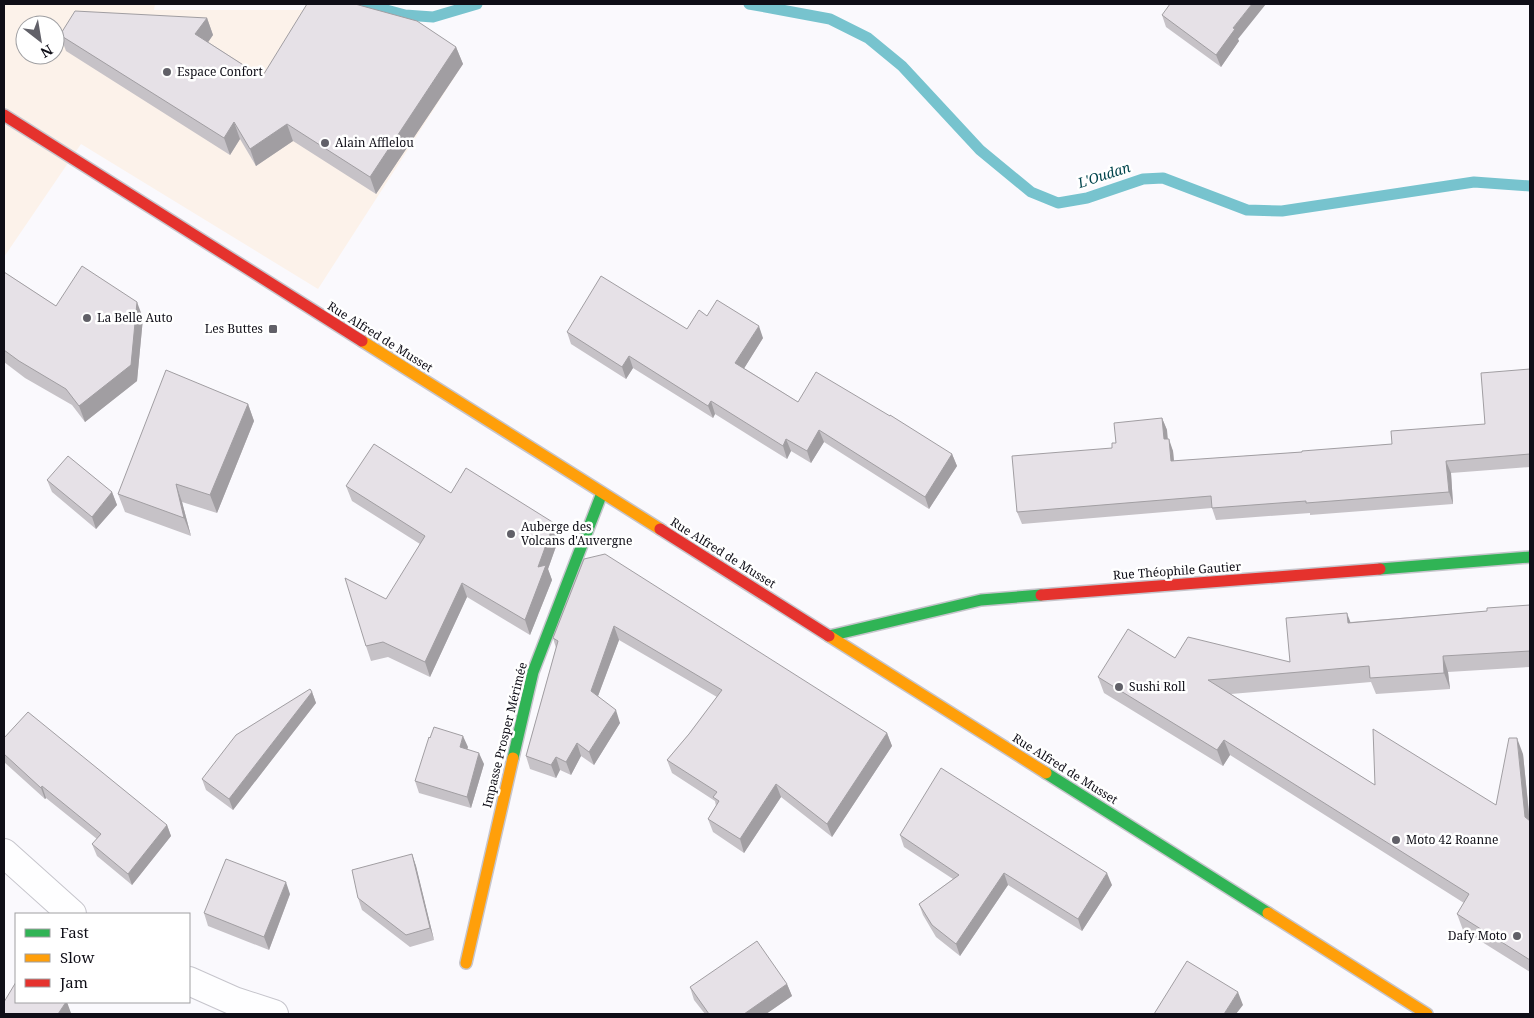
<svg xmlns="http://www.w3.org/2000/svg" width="1534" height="1018" font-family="'Noto Serif',serif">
  <rect width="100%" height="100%" fill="#faf9fd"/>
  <path fill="#fcf2ea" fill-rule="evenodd" d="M4,4H155L154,10H320L424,38L463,64L318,289L81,144L4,257ZM25,25H55V55H25Z"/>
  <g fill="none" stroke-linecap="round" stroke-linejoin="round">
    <path stroke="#77c3ce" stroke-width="11" d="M364,4L405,15L433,17L477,4
      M749,4L830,19L868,38L902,66L980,150L1031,192L1058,203L1087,198L1143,179L1163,178L1247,210L1282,211L1474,182L1530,186"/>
    <defs>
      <path id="street" d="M4,853L72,914
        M189,981L234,1001L274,1014"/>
      <path id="fast" d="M1380,569L1530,557
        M829,636L981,600L1041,595
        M513,758L533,672L602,493
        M1046,773L1268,913"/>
      <path id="slow" d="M362,341L660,529
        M829,636L1046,773
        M1268,913L1427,1014
        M466,963L513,758"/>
      <path id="jam" d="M4,115L362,341
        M660,529L829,636
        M1041,595L1380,569"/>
    </defs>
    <use href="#street" stroke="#c6c5cc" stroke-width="30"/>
    <use href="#fast" stroke="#c6c5cc" stroke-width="14"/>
    <use href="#slow" stroke="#c6c5cc" stroke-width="14"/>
    <use href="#jam" stroke="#c6c5cc" stroke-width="14"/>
    <use href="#street" stroke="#fefeff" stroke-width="28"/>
    <use href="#fast" stroke="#30b455" stroke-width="11"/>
    <use href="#slow" stroke="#ff9f0a" stroke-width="11"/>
    <use href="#jam" stroke="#e5322d" stroke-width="11"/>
  </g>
  <path fill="#c6c2c7" d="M1162,15L1238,39L1239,41L1221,67L1166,27Z
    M207,18L213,35L208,42L262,77L456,47L463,64L376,194L293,141L256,166L240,139L230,155L66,51L60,35Z
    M4,272L56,306L143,318L137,381L85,422L72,405L25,378L4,362Z
    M707,316L763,338L744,368L798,402L952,454L957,466L929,509L824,442L811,463L791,451L787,459L715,414L713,418L633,368L626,379L571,344L567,332L687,329Z
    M1530,369V467L1451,473L1453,504L1310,515V513L1216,520L1212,508L1022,524L1017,512L1112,448L1116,443L1162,418L1167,430V439L1173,451L1174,461L1302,452L1392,444L1485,424Z
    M248,404L254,421L217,513L182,502L191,536L125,512L118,494Z
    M47,480L112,492L117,505L96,529L52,492Z
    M346,486L451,493L559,538L548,569L552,580L530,635L467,597L430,677L388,657L371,661L366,646L420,544L352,501Z
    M584,559L887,733L892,746L832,837L781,797L744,853L713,832L708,819L716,806L715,801L672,773L667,760L689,734L717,697L619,640L598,696L620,723L594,765L581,756L571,775L560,770L556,778L530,769L526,756L556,648L553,638Z
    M1530,605V667L1448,672L1450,689L1376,694L1371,682L1231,694L1375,785L1496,805L1523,754L1530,821V972L1463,930L1457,914L1464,903L1230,755L1223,766L1104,693L1098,677L1175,658L1290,662L1350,622L1487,611Z
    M312,692L316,703L233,810L206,790L202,779Z
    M4,738L167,825L171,836L132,885L97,856L92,844L97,839L46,798L45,799L4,762Z
    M468,747L467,749L484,764L471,808L419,793L415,781Z
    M900,835L1112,885L1082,931L1008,885L960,956L936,937L923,915L919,904L953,879L904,847Z
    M412,854L416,866L434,940L410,947L362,910L358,898Z
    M290,894L269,950L208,926L204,913Z
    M787,984L792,996L766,1014H705L694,1000L690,987Z"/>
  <path fill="#a19ea2" d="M1252,4H1266L1238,39L1239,41L1221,67L1216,55L1233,28Z
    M207,18L213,35L202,51L195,34Z
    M456,47L463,64L376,194L370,177Z
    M234,122L240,139L230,155L224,138Z
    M287,124L293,141L256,166L250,149Z
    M137,302L143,318L137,381L85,422L79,406Z
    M759,326L763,338L740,375L735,363Z
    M629,356L633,368L626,379L622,367Z
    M711,401L715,414L713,418L708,406Z
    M248,404L254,421L217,513L210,495Z
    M1162,418L1167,430L1169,451L1164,439Z
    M819,430L824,442L811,463L807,451Z
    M786,439L791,451L787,459L783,446Z
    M1169,439L1173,451L1175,473L1171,461Z
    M952,454L957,466L929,509L925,497Z
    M1446,461L1451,473L1453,504L1449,492Z
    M176,484L182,502L191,536L184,518Z
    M112,492L117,505L96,529L92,517Z
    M554,523L559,538L548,569L552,580L530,635L525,620L538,567Z
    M462,583L467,597L430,677L425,662Z
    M1347,613L1353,629L1348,623Z
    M614,626L619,640L595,704L591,691Z
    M1443,656L1448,672L1450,689L1444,673Z
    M312,692L316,703L233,810L229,799Z
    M616,710L620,723L594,765L589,752Z
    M887,733L892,746L832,837L827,824Z
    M463,736L468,747L464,759L460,747Z
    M1517,738L1523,754L1530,825L1525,817Z
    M1224,740L1230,755L1223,766L1217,750Z
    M577,743L581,756L571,775L566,762Z
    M479,753L484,764L471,808L467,797Z
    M556,757L560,770L556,778L551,765Z
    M776,784L781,797L744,853L740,839Z
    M42,786L46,798L45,799L41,788Z
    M167,825L171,836L132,885L128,874Z
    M412,854L416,866L434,940L430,928Z
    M1004,873L1008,885L960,956L956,944Z
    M1107,873L1112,885L1082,931L1078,919Z
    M286,882L290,894L269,950L264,937Z
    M787,984L792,996L766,1014H744Z
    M1238,992L1243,1005L1236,1014H1224Z
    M66,1002H67L71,1013L70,1014H58Z"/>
  <path fill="#e6e1e7" stroke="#a19ea2" d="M307,4H355L417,21L456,47L370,177L287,124L250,149L234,122L224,138L60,35L75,11L207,18L195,34L262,77Z
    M1170,4H1252L1233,28L1235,29L1216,55L1162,15Z
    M82,266L137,302L131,365L79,406L66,389L19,361L4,350V272L56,306Z
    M601,276L687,329L699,310L707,316L717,300L759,326L735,363L798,402L816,372L890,416V415L952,454L925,497L819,430L807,451L786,439L783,446L711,401L708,406L629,356L622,367L567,332Z
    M1530,369V454L1446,461L1449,492L1306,503V501L1212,508L1211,496L1017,512L1012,456L1112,448V443H1116L1114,423L1162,418L1164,439H1169L1171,461L1302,452V451L1392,444L1391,431L1485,424L1481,373Z
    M166,370L248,404L210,495L176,484L184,518L118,494Z
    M374,444L451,493L466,468L554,523L538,567L546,565L525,620L462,583L425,662L383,642L366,646L345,578L386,599L425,536L346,486Z
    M68,456L112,492L92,517L47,480Z
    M605,554L887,733L827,824L776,784L740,839L708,819L719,801L713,797L717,792L667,760L689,734L722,690L614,626L591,691L616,710L589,752L577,743L566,762L556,757L551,765L526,756L558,641L553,638L584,559Z
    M1530,605V651L1443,656L1444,673L1370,678L1369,666L1208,680L1375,785L1373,729L1496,805L1509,738H1517L1525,817L1530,821V960L1457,914L1469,894L1224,740L1217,750L1098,677L1128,629L1175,658L1188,637L1290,662L1286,618L1347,613L1348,623L1487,611V608Z
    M310,689L312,692L229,799L202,779L236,735Z
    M28,712L167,825L128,874L92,844L101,834L42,786L41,788L4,754V738Z
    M434,727L463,736L460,747L479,753L467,797L415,781L429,737L430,738Z
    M941,768L1107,873L1078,919L1004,873L956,944L932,925L919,904L959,875L900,835Z
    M412,854L430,928L406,935L358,898L352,870Z
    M226,859L286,882L264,937L204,913Z
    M757,941L787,984L744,1014H709L690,987Z
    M1187,961L1238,992L1224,1014H1154Z
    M16,982V1002H66L58,1014H4V1002Z"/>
  <g fill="#616068" stroke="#fff" stroke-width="2">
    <circle cx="167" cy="72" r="5"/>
    <circle cx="325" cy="143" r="5"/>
    <circle cx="87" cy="318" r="5"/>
    <rect x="268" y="324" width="10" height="10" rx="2.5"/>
    <circle cx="511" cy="534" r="5"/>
    <circle cx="1119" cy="687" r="5"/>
    <circle cx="1396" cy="840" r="5"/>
    <circle cx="1517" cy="936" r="5"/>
  </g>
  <g text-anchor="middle" stroke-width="5" stroke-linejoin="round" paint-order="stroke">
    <g font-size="12" fill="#0f0e17" stroke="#fff" text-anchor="start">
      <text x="177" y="76">Espace Confort</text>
      <text x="335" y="147">Alain Afflelou</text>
      <text x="97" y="322">La Belle Auto</text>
      <text x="263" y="333" text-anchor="end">Les Buttes</text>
      <text x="521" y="531">Auberge des<tspan x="521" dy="14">Volcans d'Auvergne</tspan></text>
      <text x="1129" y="691">Sushi Roll</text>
      <text x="1406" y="844">Moto 42 Roanne</text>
      <text x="1507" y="940" text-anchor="end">Dafy Moto</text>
    </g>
    <g font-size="12" fill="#0f0e17" stroke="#fff">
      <text transform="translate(380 337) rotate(32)" y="4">Rue Alfred de Musset</text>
      <text transform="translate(723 553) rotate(32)" y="4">Rue Alfred de Musset</text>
      <text transform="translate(1177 571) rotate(-4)" y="4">Rue Théophile Gautier</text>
      <text transform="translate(505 735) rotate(-76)" y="4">Impasse Prosper Mérimée</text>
      <text transform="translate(1065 769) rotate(32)" y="4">Rue Alfred de Musset</text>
    </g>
    <g font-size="14" font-style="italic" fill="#00444c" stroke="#fff">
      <text transform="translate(1104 175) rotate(-18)" y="5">L'Oudan</text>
    </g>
  </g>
  <rect width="1534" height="1018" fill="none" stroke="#0f0e17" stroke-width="10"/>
  <rect x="15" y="913" width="175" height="90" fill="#ffffff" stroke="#9f9fa2"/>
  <rect x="25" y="929" width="25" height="8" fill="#30b455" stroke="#9f9fa2"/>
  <text x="60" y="938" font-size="15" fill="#0f0e17">Fast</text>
  <rect x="25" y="954" width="25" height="8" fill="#ff9f0a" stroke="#9f9fa2"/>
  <text x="60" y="963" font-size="15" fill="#0f0e17">Slow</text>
  <rect x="25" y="979" width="25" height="8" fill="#e5322d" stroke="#9f9fa2"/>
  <text x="60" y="988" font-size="15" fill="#0f0e17">Jam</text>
  <g transform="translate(40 40) rotate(149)"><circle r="24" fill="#ffffff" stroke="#9f9fa2"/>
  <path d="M0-4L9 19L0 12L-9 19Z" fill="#616068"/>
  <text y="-8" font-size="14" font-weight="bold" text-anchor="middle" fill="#0f0e17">N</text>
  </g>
</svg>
